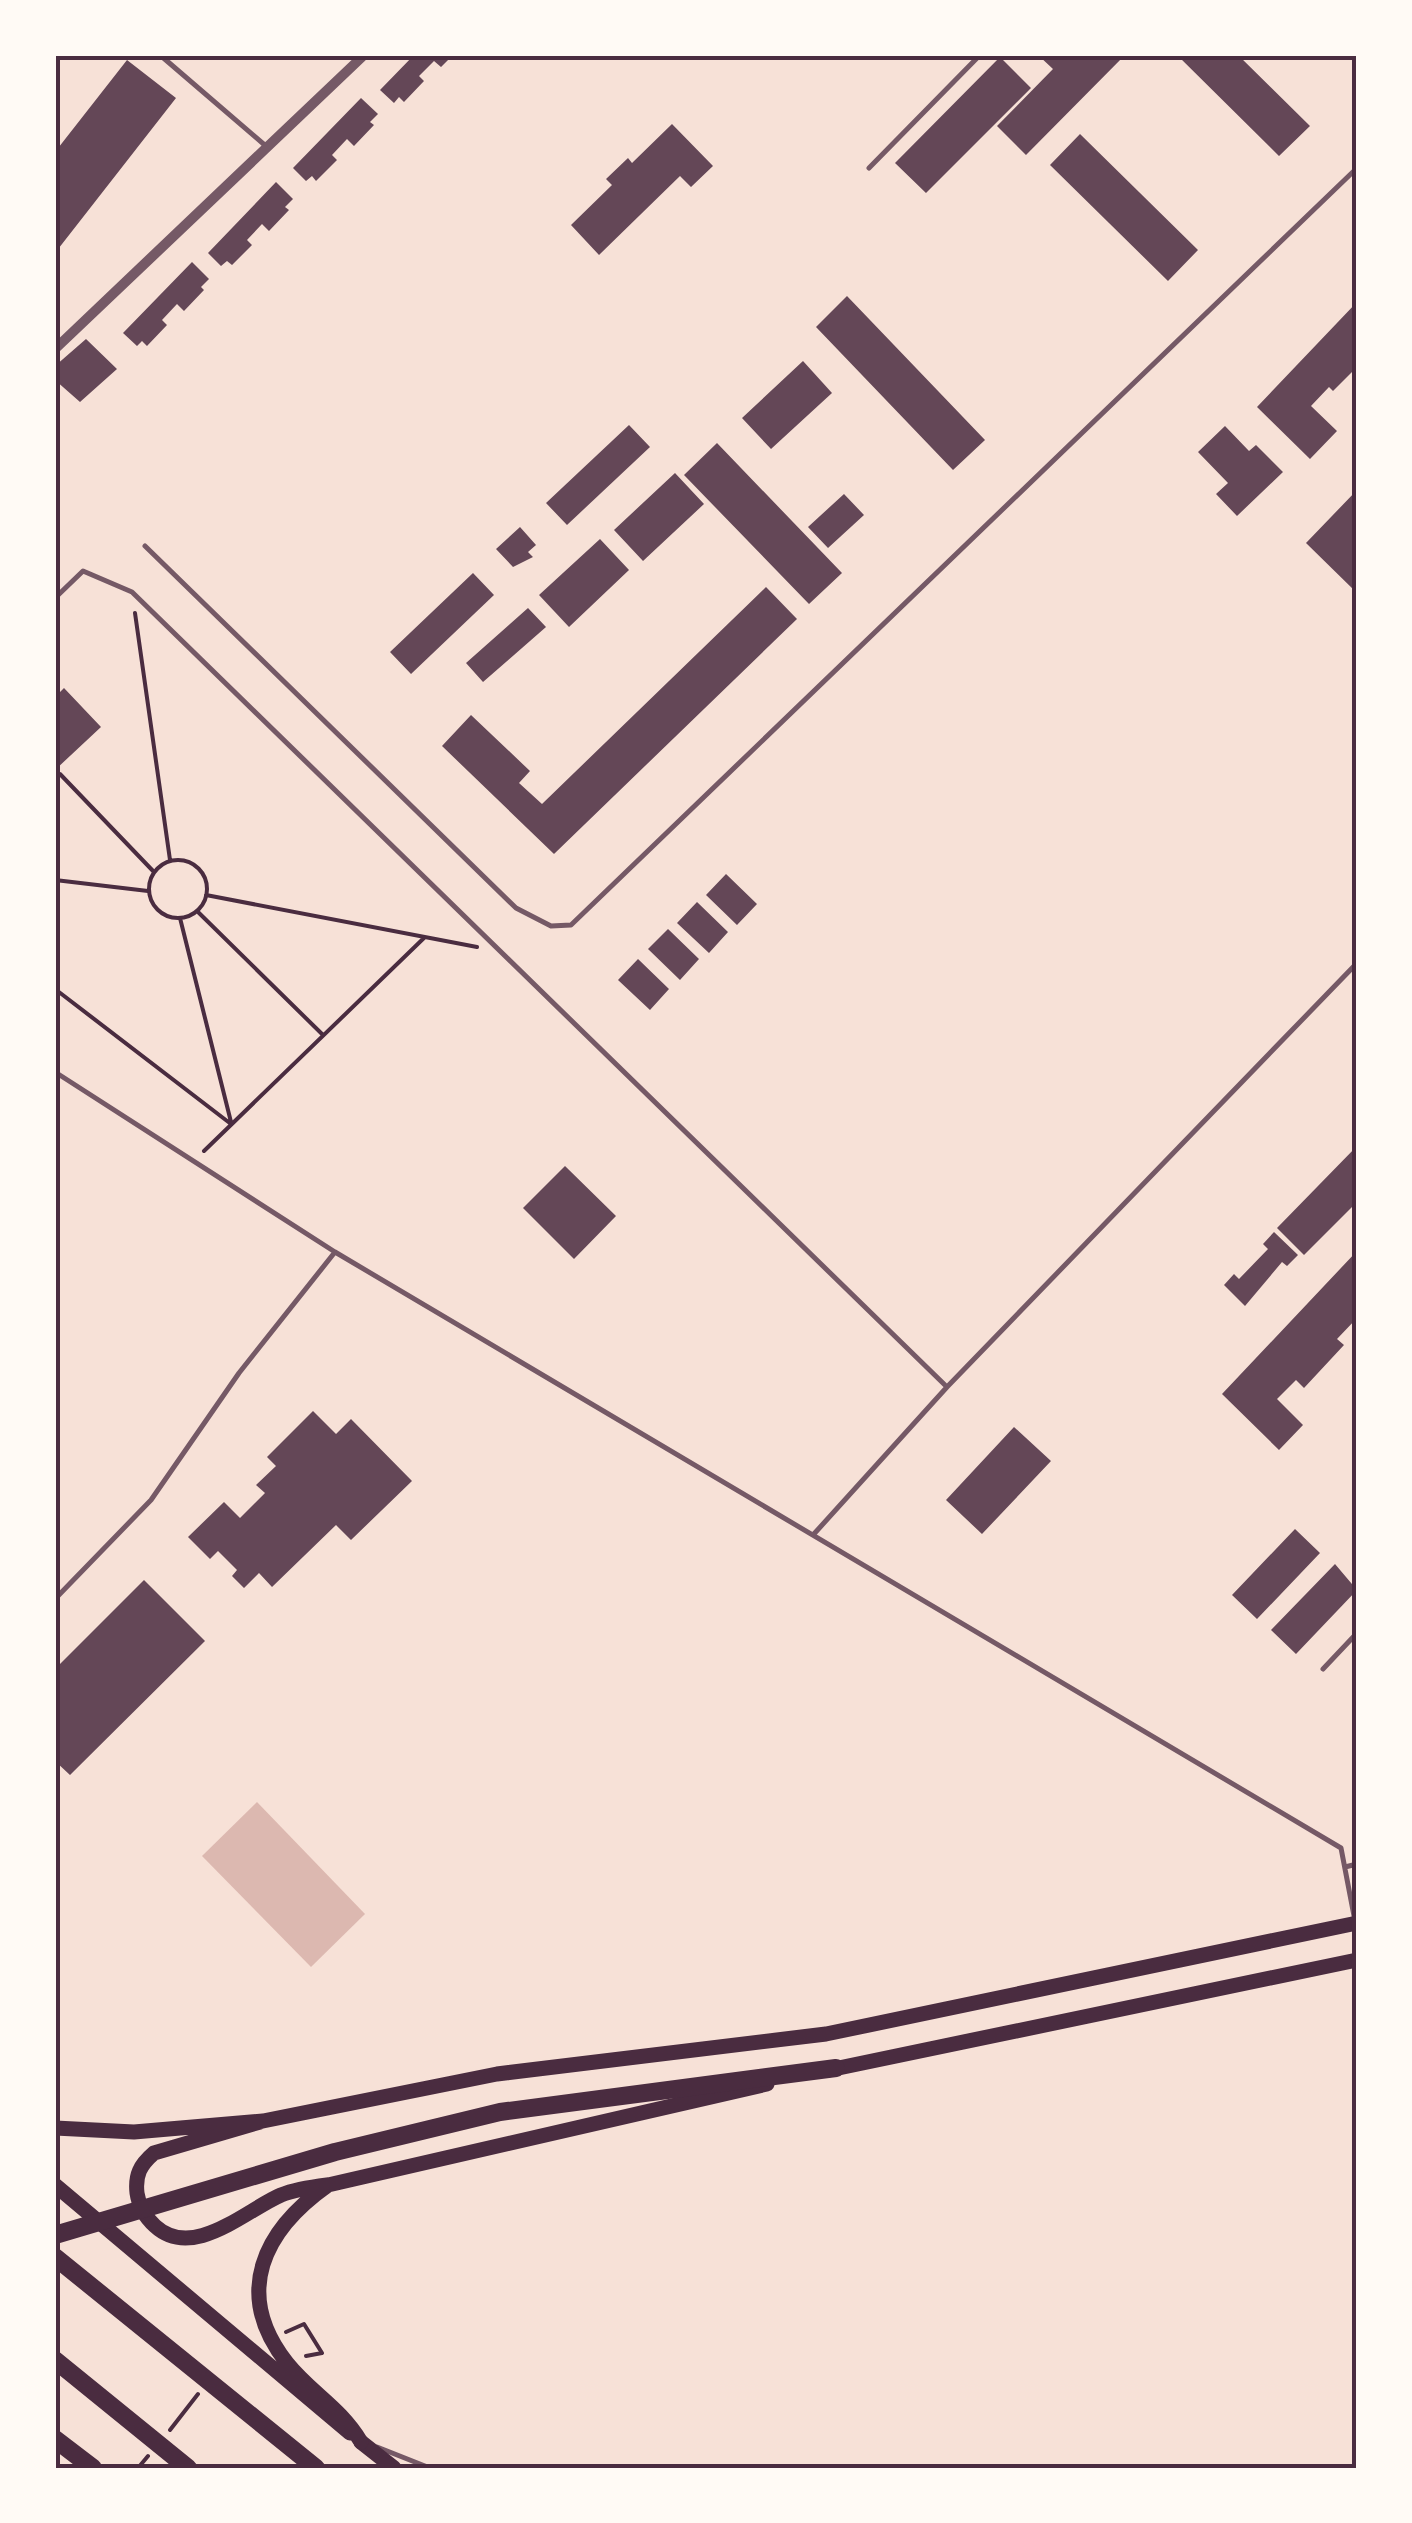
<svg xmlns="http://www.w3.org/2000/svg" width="1412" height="2523" font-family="'Public Sans',sans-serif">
  <rect width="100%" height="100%" fill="#f7e1d7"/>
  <path fill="#dcb8b0" d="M257,1802L365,1914L311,1967L202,1856Z"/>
  <path fill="#644757" d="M414,55H453L441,67L434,61L419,76L424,81L404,102L399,97L394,103L380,90Z
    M1038,55H1125L1026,155L997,126L1053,69Z
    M1177,55H1238L1310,126L1279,156Z
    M1000,57L1031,88L926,193L895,163Z
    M127,60L176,98L55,253V152Z
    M361,98L378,114L370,122L374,125L354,146L347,139L332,155L337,160L316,181L312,176L306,181L293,168Z
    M672,124L713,166L691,187L680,176L599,255L571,225L612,185L606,179L628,158L632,163Z
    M1080,134L1198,250L1168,281L1050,165Z
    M276,182L293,199L285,207L289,210L269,231L262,224L247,240L252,245L232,265L227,261L221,266L208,253Z
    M192,262L209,279L201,287L204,290L184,311L177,304L162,320L167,325L147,346L142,341L137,346L123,333Z
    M847,296L985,440L953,470L816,327Z
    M1357,302V367L1333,391L1329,387L1311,406L1337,431L1310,459L1257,407Z
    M86,339L117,369L80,402L55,380V366Z
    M803,361L832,393L771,449L742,418Z
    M629,425L650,447L567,525L546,503Z
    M1225,426L1249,451L1256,445L1283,472L1237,516L1216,494L1228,483L1198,452Z
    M717,443L842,573L809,604L684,475Z
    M675,473L704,504L643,561L614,530Z
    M1357,490V593L1306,543Z
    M844,494L864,515L828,548L808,527Z
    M520,527L536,545L528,552L533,557L513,567L496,549Z
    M600,539L629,570L569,627L539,595Z
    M473,573L494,595L411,674L390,652Z
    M766,587L797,619L554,854L442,746L471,715L530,771L519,783L542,804Z
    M528,608L546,627L483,682L466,663Z
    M64,688L101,727L55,770V697Z
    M726,874L757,904L737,925L706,895Z
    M697,902L728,932L709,953L677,923Z
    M668,929L699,959L680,980L648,949Z
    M638,959L669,989L650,1010L618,980Z
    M1357,1146V1202L1304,1255L1277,1228Z
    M565,1166L616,1216L574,1259L523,1208Z
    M1274,1232L1298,1255L1287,1266L1282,1262L1245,1306L1224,1285L1234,1274L1239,1279L1268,1249L1263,1244Z
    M1357,1251V1318L1337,1339L1344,1345L1304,1388L1296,1380L1277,1399L1303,1425L1279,1450L1222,1394Z
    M313,1411L336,1434L351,1419L412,1481L351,1540L336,1525L272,1587L259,1573L244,1588L232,1576L237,1570L218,1551L210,1559L188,1537L224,1502L240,1518L265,1493L256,1485L276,1466L267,1457Z
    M1014,1427L1051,1461L982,1534L946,1500Z
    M1295,1529L1320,1553L1257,1619L1232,1595Z
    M1335,1564L1357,1590L1296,1654L1271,1630Z
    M144,1580L205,1641L70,1775L55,1761V1669Z"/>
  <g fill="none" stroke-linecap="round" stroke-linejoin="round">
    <path stroke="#4a2c40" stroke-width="4" d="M135,613L170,860
      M60,774L154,872
      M149 889a29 29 0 1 1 58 0a29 29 0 1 1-58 0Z
      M55,880L148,891
      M206,895L477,947
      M197,911L322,1034
      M180,918L231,1122
      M55,989L231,1124
      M204,1151L425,937
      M286,2332L304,2324L322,2353L306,2356
      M170,2430L198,2394
      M138,2468L148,2456"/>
    <path stroke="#755966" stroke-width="5" d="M160,55L267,147
      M869,168L980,55
      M145,546L516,908L551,926L571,925L1357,168
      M55,598L83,571L132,592L947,1387
      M55,1072L335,1252L1341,1848L1355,1921
      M813,1535L947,1387L1357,963
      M55,1599L151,1500L239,1373L335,1252
      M1323,1669L1357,1633
      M1345,1867L1357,1864
      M377,2447L430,2468"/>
    <path stroke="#755966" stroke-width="10" d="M55,349L364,55"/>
    <path stroke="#4a2c40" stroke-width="15" d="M361,2442L394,2468"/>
    <path stroke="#4a2c40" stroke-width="15" d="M829,2070L1357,1960
      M260,2122L154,2153C140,2165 135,2175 137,2193C139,2207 145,2217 155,2226C193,2261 246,2210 281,2195C296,2189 311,2187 327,2185
      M55,2128L134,2132L263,2121L497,2074L826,2034L1357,1923
      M55,2185L350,2433
      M361,2442C340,2407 311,2393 287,2363C232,2293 264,2230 328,2185L767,2084"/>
    <path stroke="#4a2c40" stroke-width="18" d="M55,2235L335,2152L500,2112L836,2068
      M55,2257L316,2468
      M55,2360L188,2468
      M55,2439L93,2468"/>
  </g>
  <rect width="1412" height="2523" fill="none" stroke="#fffaf5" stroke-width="115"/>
  <rect x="58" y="58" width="1296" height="2408" fill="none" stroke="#4a2c40" stroke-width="4"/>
</svg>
